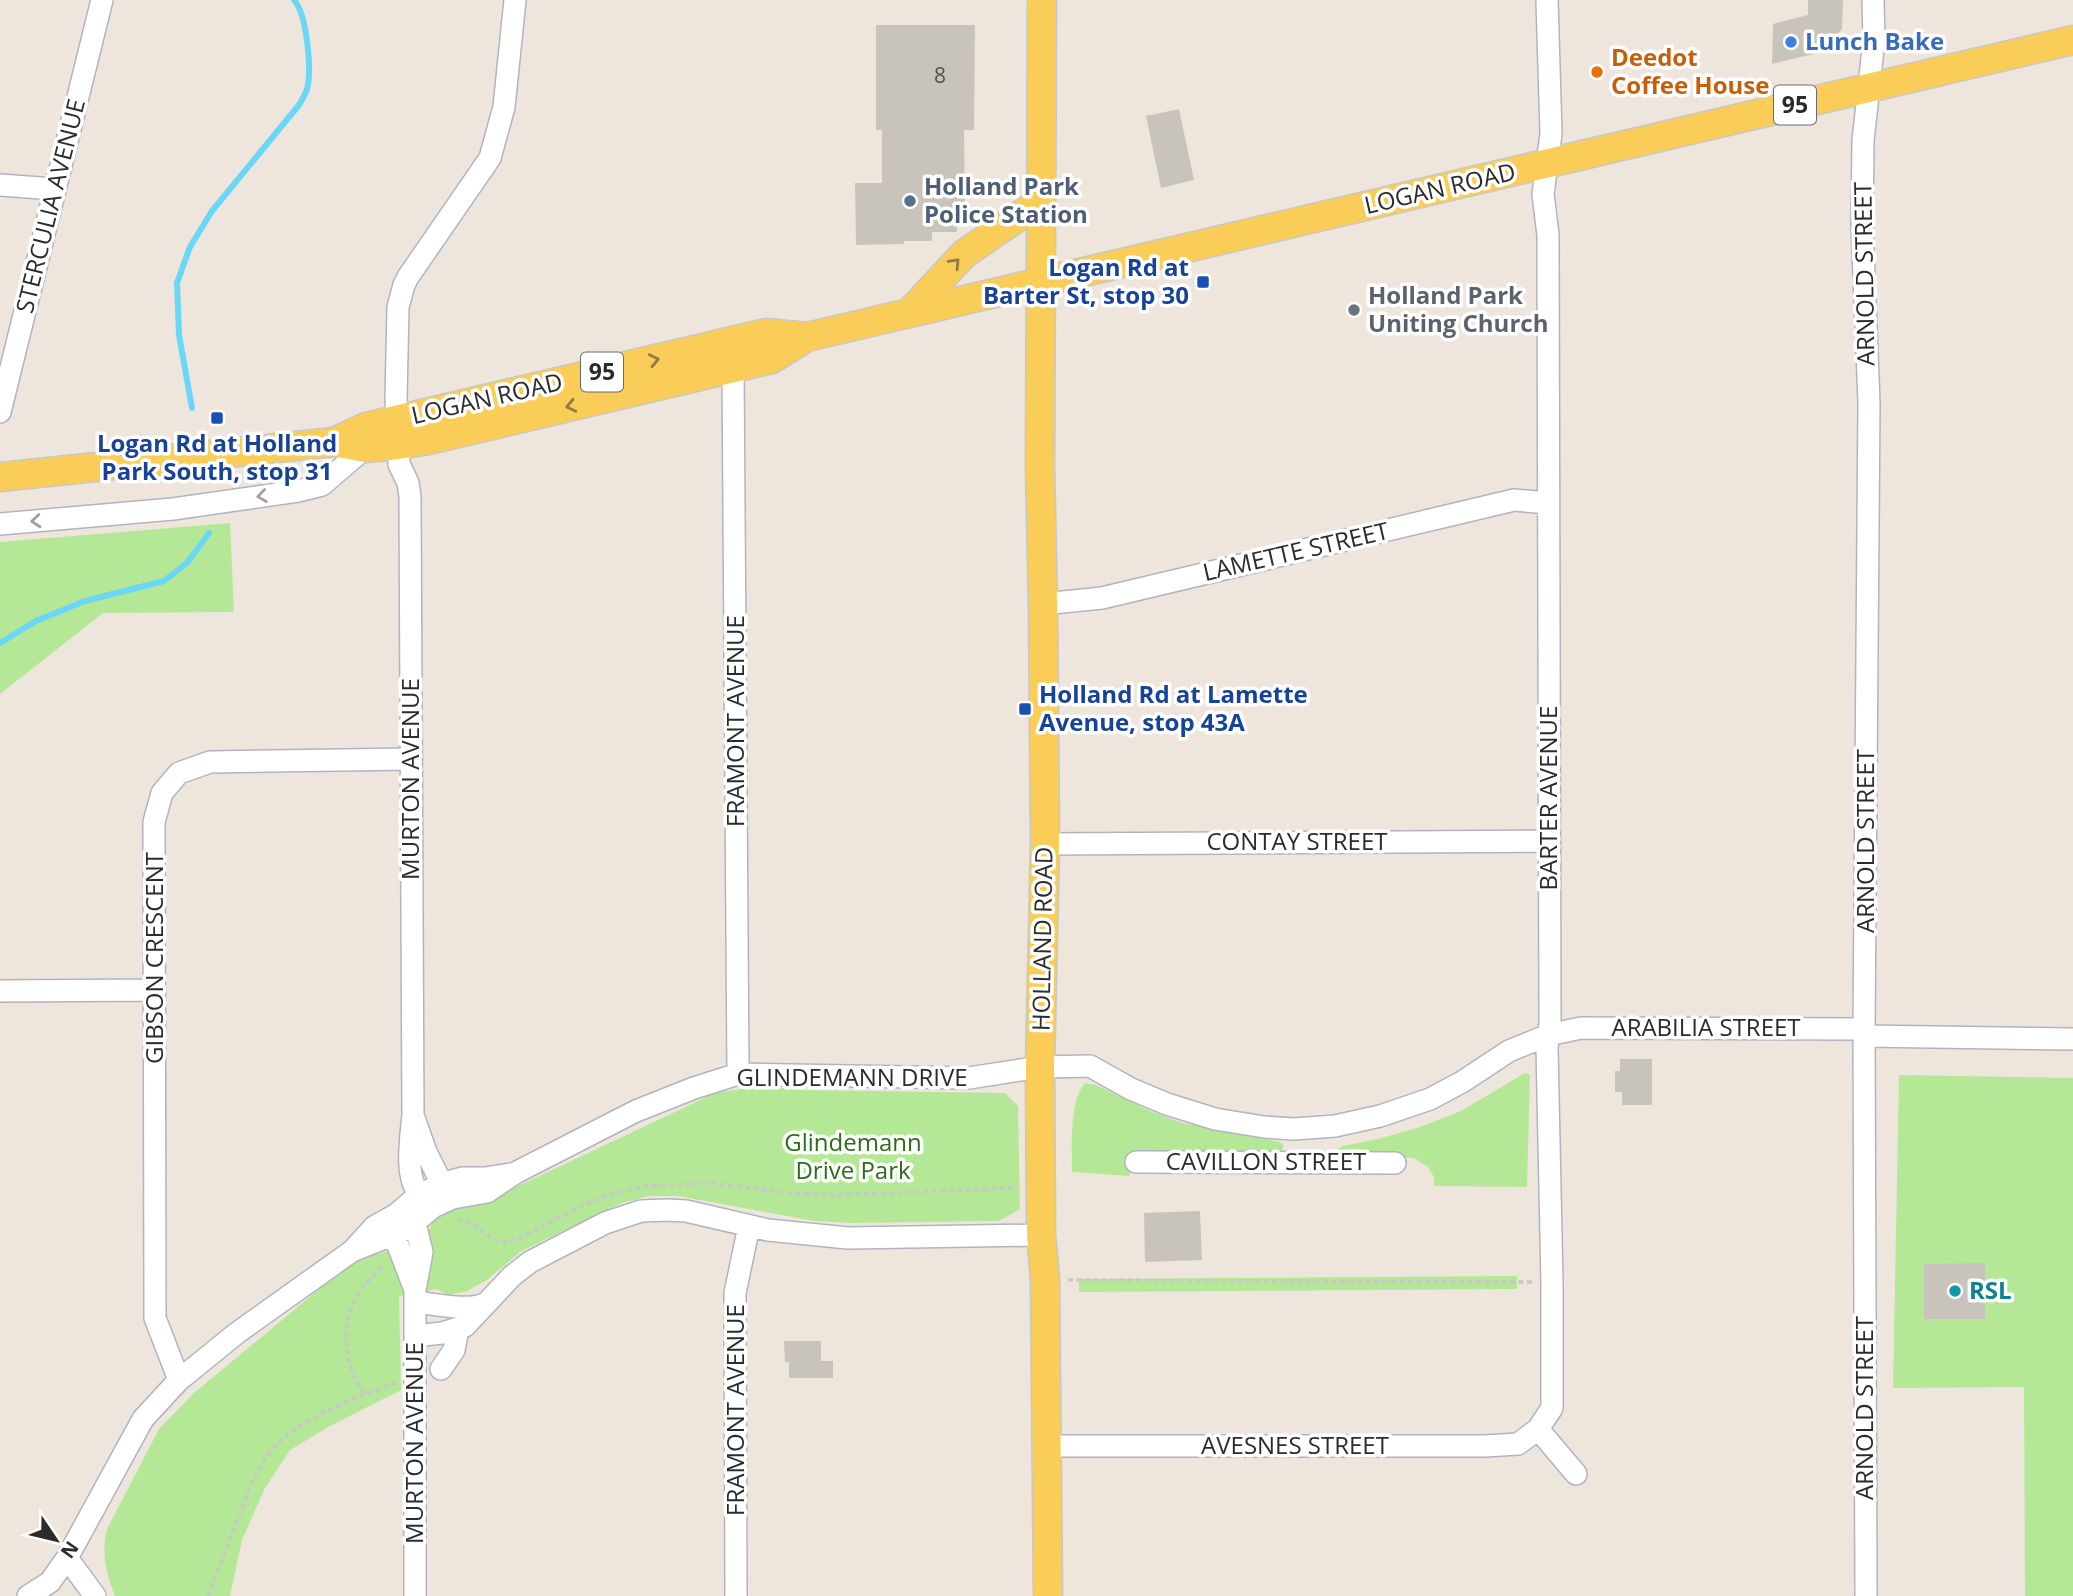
<svg xmlns="http://www.w3.org/2000/svg" width="2073" height="1596" font-family="'Open Sans',sans-serif">
  <rect width="100%" height="100%" fill="#eee6dd"/>
  <path fill="#b5e896" d="M230,523L234,612L103,613L0,694V542Z
    M1525,1073L1530,1075L1527,1187L1434,1186V1177L1428,1167L1414,1158L1330,1153L1343,1146L1378,1139L1420,1127L1461,1111Z
    M1899,1075L2073,1078V1596H2025L2024,1387L1893,1388Z
    M1085,1083L1096,1085L1148,1110L1182,1123L1280,1142L1283,1145V1149L1280,1151H1130V1176L1072,1172C1072,1149 1069,1101 1085,1083Z
    M761,1086L803,1090L1005,1093L1018,1106L1020,1209L999,1221L851,1223L814,1221L678,1196H649L622,1203L540,1242L520,1252L487,1280L467,1291L449,1295L436,1289L399,1297L401,1390L330,1426L290,1450L265,1488L242,1540L230,1596H115C106,1573 101,1553 107,1529L159,1429L194,1393L354,1260L368,1254L382,1253L429,1230L434,1218L439,1213L499,1195L715,1093Z
    M1517,1276V1289L1079,1292V1279Z"/>
  <g fill="none" stroke-linecap="round" stroke-linejoin="round">
    <path stroke="#6ad7f6" stroke-width="6" d="M192,408L179,335L177,283L190,247L212,211L299,105C302,100 305,95 307,89C312,71 307,14 294,0
      M0,643L36,621L85,601L164,581L187,563L209,533"/>
  </g>
  <path fill="#c9c4bb" d="M1808,0H1843L1842,29L1822,52L1772,64L1773,24L1808,15Z
    M876,25H975L974,130H964L965,218H957V232H932V241H904V244L856,245L855,183H882V130H876Z
    M1179,109L1194,180L1161,188L1146,116Z
    M1620,1059H1652V1105H1622V1092H1615V1071H1620Z
    M1200,1211L1202,1260L1145,1262L1144,1213Z
    M1985,1263V1319H1924V1264Z
    M784,1341H821V1361H833V1378H789V1362H785Z"/>
  <g fill="none" stroke-linecap="round" stroke-linejoin="round">
    <defs>
      <path id="minor" d="M0,185L55,189
        M733,368L738,1074
        M0,412L102,0
        M0,524L173,509L298,491L322,485L365,448
        M1043,604L1102,598L1514,500L1548,503
        M1045,844L1549,841
        M0,991L155,990
        M1864,1036L2073,1039
        M413,1115L426,1152L442,1184L437,1205C432,1202 426,1200 422,1196C403,1181 411,1137 413,1115L410,496L408,483L399,464L396,399L398,307L404,285L408,277L490,158L504,107L515,0
        M1136,1162L1395,1163
        M353,1250L374,1227L397,1214L413,1200L425,1192L444,1183L462,1178H485L510,1174
        M415,1302C435,1304 471,1313 488,1302
        M415,1336L442,1333L465,1326L512,1276L530,1262L605,1223L641,1211L667,1210L686,1211L768,1230L848,1238L1041,1235
        M441,1369L454,1350L458,1329
        M179,1380L155,1318L154,822L162,793L179,773L210,762L411,759
        M1538,1429L1576,1474
        M1047,1446H1485L1518,1444L1538,1429L1552,1408V1283L1547,1048L1550,1022L1548,235L1543,194L1551,134L1547,0
        M67,1558L95,1596
        M28,1596L50,1582L67,1558L143,1419L179,1380L237,1333L352,1251L407,1229L433,1207L453,1198L487,1192L515,1173L636,1111L694,1088L738,1074L969,1078L1040,1067L1090,1066L1131,1089L1167,1104L1215,1119L1264,1127L1294,1129L1335,1126L1380,1116L1430,1099L1462,1082L1509,1051L1548,1035L1581,1028L1864,1029
        M415,1596V1290L422,1252L415,1223L399,1213L394,1235L415,1290
        M736,1596L735,1293L749,1226
        M1866,1596L1864,1029L1869,402L1862,226L1863,141L1874,40L1873,0"/>
      <path id="major" d="M1042,0L1040,469L1043,604L1045,844L1040,1067L1041,1235L1045,1278L1048,1596
        M909,313L964,254L1041,201
        M334,442L366,427L766,333L807,337
        M0,477L334,442L365,448L398,445L429,440L772,359L807,337L2073,40"/>
    </defs>
    <use href="#minor" stroke="#b1b4c0" stroke-width="24"/>
    <use href="#major" stroke="#c8c8c8" stroke-width="31"/>
    <path stroke="#c8c8c8" stroke-width="3.5" stroke-dasharray="5 3.5" stroke-linecap="butt" d="M457,1220L472,1224L494,1240L505,1242L518,1239L579,1207L611,1194L646,1186L711,1183L791,1193L835,1195L1018,1188
      M1068,1280L1533,1282
      M364,1393C345,1369 340,1328 355,1300C361,1287 372,1276 383,1267
      M208,1596L252,1482C260,1466 270,1449 284,1438C310,1415 363,1394 396,1383"/>
    <use href="#minor" stroke="#fff" stroke-width="21"/>
    <use href="#major" stroke="#f9cd57" stroke-width="28"/>
  </g>
  <defs><path id="oneway-chevron" d="M-2-3.5L2.5 0L-2 3.5" fill="none" stroke-width="1.6" stroke-linecap="round" stroke-linejoin="round" transform="scale(1.75)"/></defs>
  <g stroke="#927c41">
    <use href="#oneway-chevron" transform="translate(955 263) rotate(-47)"/>
    <use href="#oneway-chevron" transform="translate(654 360) rotate(-13)"/>
    <use href="#oneway-chevron" transform="translate(571 406) rotate(167)"/>
  </g>
  <g stroke="#a0a0a0">
    <use href="#oneway-chevron" transform="translate(262 496) rotate(172)"/>
    <use href="#oneway-chevron" transform="translate(36 521) rotate(175)"/>
  </g>
  <circle fill="#3f7fe0" stroke="#fff" stroke-width="2.5" cx="1791" cy="42" r="7"/>
  <circle fill="#e8710a" stroke="#fff" stroke-width="2.5" cx="1597" cy="72" r="7"/>
  <circle fill="#5c6f8a" stroke="#fff" stroke-width="2.5" cx="910" cy="201" r="7"/>
  <g fill="#1a4fb4" stroke="#fff" stroke-width="2.5">
    <rect x="1196" y="275" width="14" height="14" rx="3.5"/>
    <rect x="210" y="411" width="14" height="14" rx="3.5"/>
    <rect x="1018" y="702" width="14" height="14" rx="3.5"/>
  </g>
  <circle fill="#6b7280" stroke="#fff" stroke-width="2.5" cx="1354" cy="310" r="7"/>
  <circle fill="#0f9aa8" stroke="#fff" stroke-width="2.5" cx="1955" cy="1291" r="7"/>
  <g text-anchor="middle" stroke-width="7" stroke-linejoin="round" paint-order="stroke">
    <g font-size="21" fill="#52514f">
      <text x="940" y="83">8</text>
    </g>
    <g fill="#fff" stroke="#6b6b6b" stroke-width="2">
      <rect x="1774" y="85.5" width="42" height="39" rx="5"/>
      <rect x="581" y="352.5" width="42" height="39" rx="5"/>
    </g>
    <g font-size="23" font-weight="bold" fill="#2b2b2b">
      <text x="1795" y="113">95</text>
      <text x="602" y="380">95</text>
    </g>
    <g font-size="24" font-weight="bold" fill="#366cbe" stroke="#fff" text-anchor="start">
      <text x="1805" y="50">Lunch Bake</text>
    </g>
    <g font-size="24" font-weight="bold" fill="#c56008" stroke="#fff" text-anchor="start">
      <text x="1611" y="66">Deedot<tspan x="1611" dy="28">Coffee House</tspan></text>
    </g>
    <g font-size="24" font-weight="bold" fill="#4e5e75" stroke="#fff" text-anchor="start">
      <text x="924" y="195">Holland Park<tspan x="924" dy="28">Police Station</tspan></text>
    </g>
    <g font-size="24" fill="#2b2b2b" stroke="#fff">
      <text transform="translate(1440 189) rotate(-13)" y="8">LOGAN ROAD</text>
      <text transform="translate(51 206) rotate(-76)" y="8">STERCULIA AVENUE</text>
      <text transform="translate(1865 274) rotate(-91)" y="8">ARNOLD STREET</text>
      <text transform="translate(487 399) rotate(-13)" y="8">LOGAN ROAD</text>
      <text transform="translate(1296 552) rotate(-13)" y="8">LAMETTE STREET</text>
      <text transform="translate(736 721) rotate(-90)" y="8">FRAMONT AVENUE</text>
      <text transform="translate(411 779) rotate(-90)" y="8">MURTON AVENUE</text>
      <text transform="translate(1549 798) rotate(-90)" y="8">BARTER AVENUE</text>
      <text transform="translate(1866 841) rotate(-90)" y="8">ARNOLD STREET</text>
      <text x="1297" y="850">CONTAY STREET</text>
      <text transform="translate(1043 939) rotate(-89)" y="8">HOLLAND ROAD</text>
      <text transform="translate(155 958) rotate(-90)" y="8">GIBSON CRESCENT</text>
      <text x="1706" y="1036">ARABILIA STREET</text>
      <text x="852" y="1086">GLINDEMANN DRIVE</text>
      <text x="1266" y="1170">CAVILLON STREET</text>
      <text transform="translate(1865 1408) rotate(-90)" y="8">ARNOLD STREET</text>
      <text transform="translate(736 1410) rotate(-90)" y="8">FRAMONT AVENUE</text>
      <text transform="translate(415 1443) rotate(-90)" y="8">MURTON AVENUE</text>
      <text x="1295" y="1454">AVESNES STREET</text>
    </g>
    <g font-size="24" font-weight="bold" fill="#164399" stroke="#fff" text-anchor="end">
      <text x="1189" y="276">Logan Rd at<tspan x="1189" dy="28">Barter St, stop 30</tspan></text>
      <text x="217" y="452" text-anchor="middle">Logan Rd at Holland<tspan x="217" dy="28">Park South, stop 31</tspan></text>
      <text x="1039" y="703" text-anchor="start">Holland Rd at Lamette<tspan x="1039" dy="28">Avenue, stop 43A</tspan></text>
    </g>
    <g font-size="24" font-weight="bold" fill="#5b616d" stroke="#fff" text-anchor="start">
      <text x="1368" y="304">Holland Park<tspan x="1368" dy="28">Uniting Church</tspan></text>
    </g>
    <g font-size="24" fill="#2c6e16" stroke="#fff">
      <text x="853" y="1151">Glindemann<tspan x="853" dy="28">Drive Park</tspan></text>
    </g>
    <g font-size="24" font-weight="bold" fill="#0d838f" stroke="#fff" text-anchor="start">
      <text x="1969" y="1299">RSL</text>
    </g>
  </g>
  <g transform="translate(56 1540) rotate(125)" stroke="#ffffff" stroke-width="5" paint-order="stroke">
  <path d="M0-5L12 26L0 18L-12 26Z" fill="#2b2b2b"/>
  <text y="-10" font-size="19" font-weight="bold" text-anchor="middle" fill="#2b2b2b">N</text>
  </g>
</svg>
